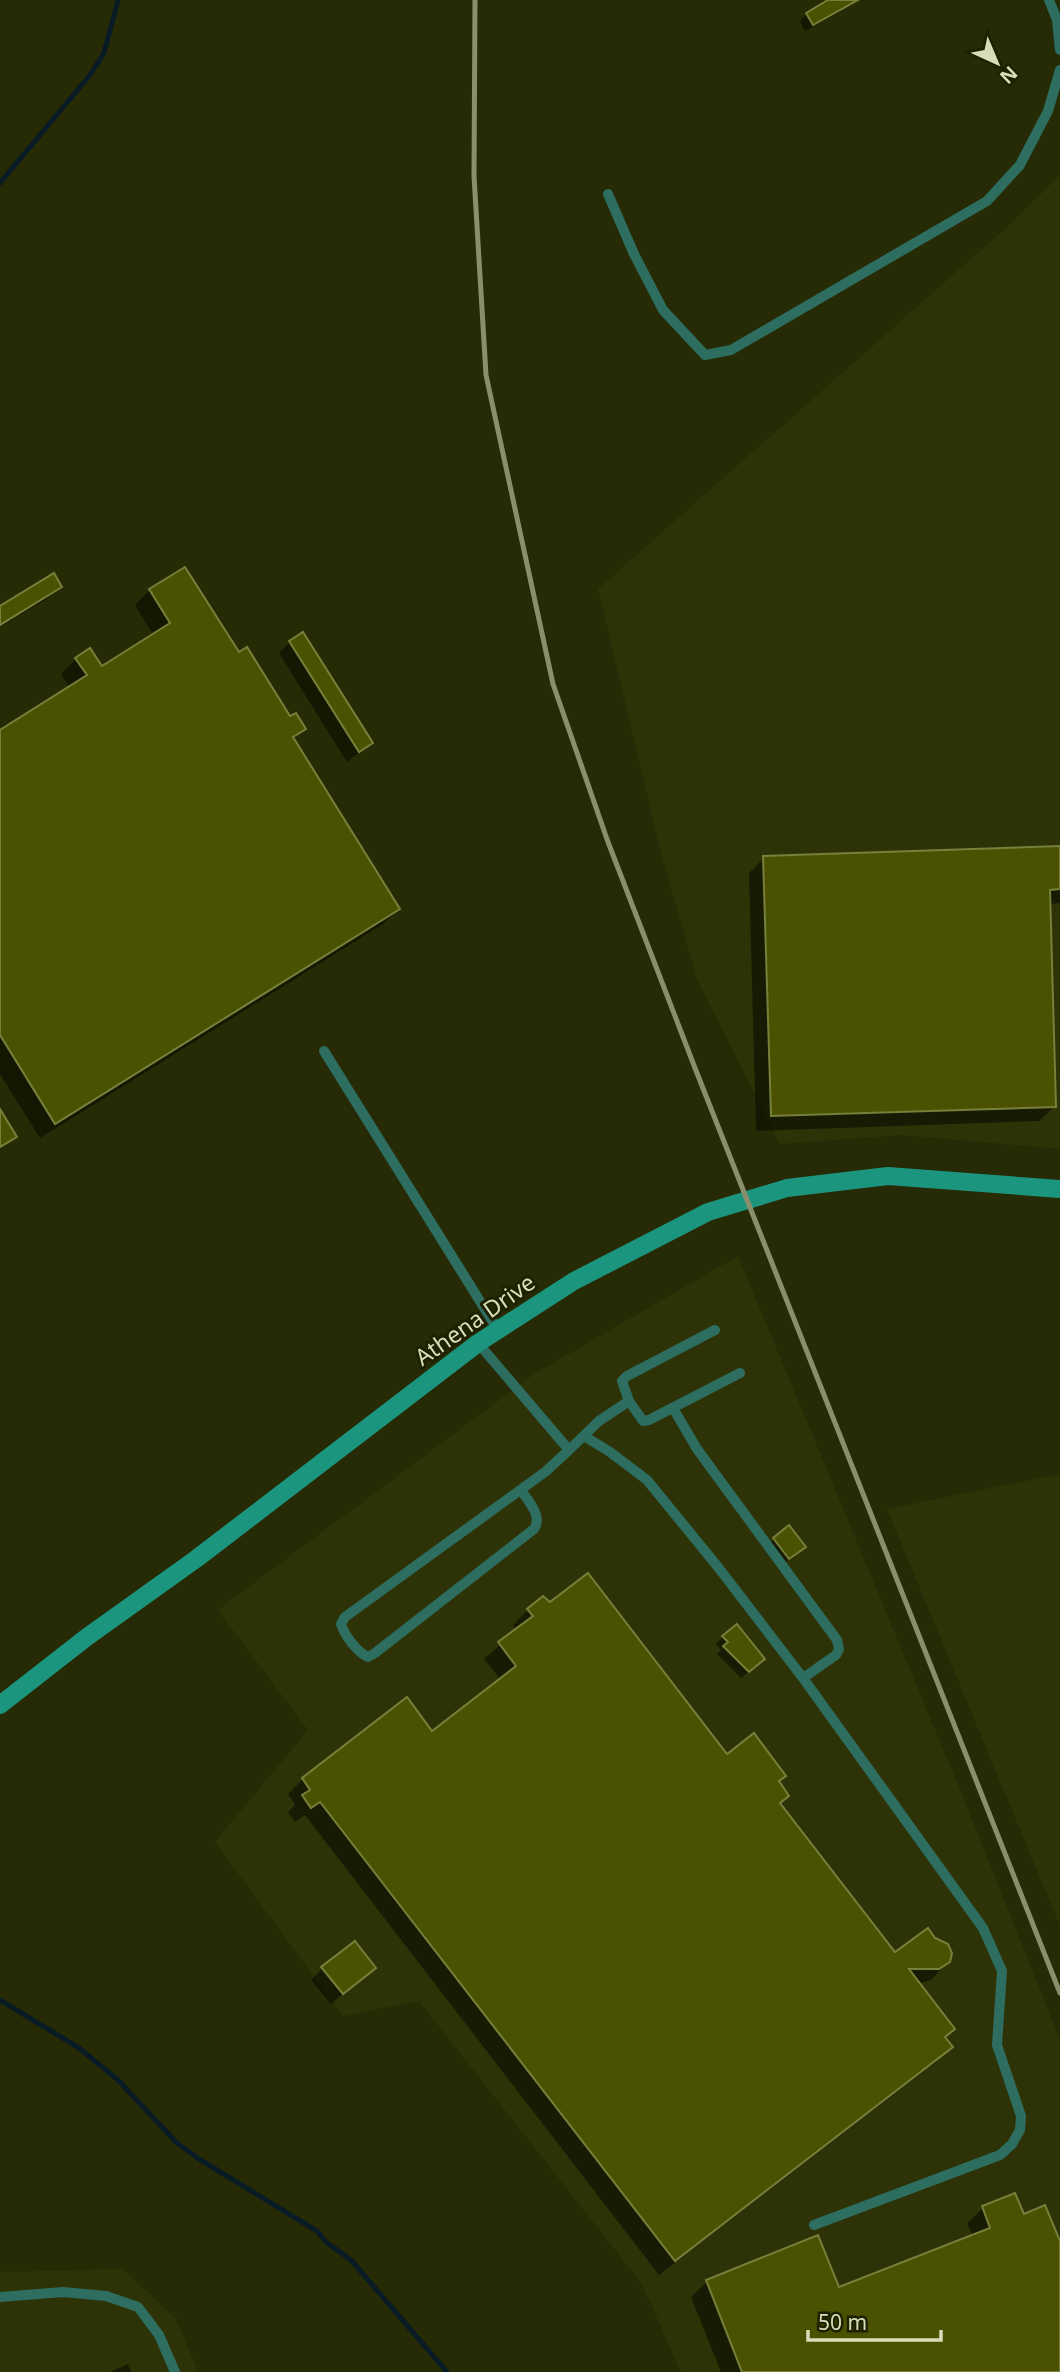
<svg xmlns="http://www.w3.org/2000/svg" width="1060" height="2372" font-family="'Noto Sans',sans-serif">
  <rect width="100%" height="100%" fill="#262b05"/>
  <path fill="#2d3307" d="M1060,175V1149L902,1135L780,1144L697,979L662,857L598,589L1006,228Z
    M738,1256L956,1780L1060,2040V2372H681L642,2284L419,2001L343,2016L215,1842L308,1730L218,1610L534,1374Z
    M1060,1474V1926L887,1509Z
    M123,2269L176,2319L198,2372H0V2272Z"/>
  <path fill="#0007" d="M832,0H843L846,5L839,12L805,31L800,21L807,14Z
    M60,586L48,598L0,627V608Z
    M150,590L238,655L290,719L304,728L293,739L398,909L383,924L40,1138L0,1074V732L70,688L61,674L76,659L101,668L154,636L135,605Z
    M290,642L371,743L347,762L279,653Z
    M1060,848V903L1049,904L1055,1106L1039,1121L756,1131L749,873L764,858Z
    M774,1539L796,1554L781,1565L767,1546Z
    M528,1610L727,1756L777,1782L779,1804L895,1955L946,1964L931,1980L917,1984L944,2038L951,2047L936,2062L659,2275L305,1815L295,1822L288,1812L295,1805L288,1794L303,1779L432,1733L501,1680L484,1659L517,1630L513,1625Z
    M723,1637L756,1666L741,1678L717,1654L721,1650L716,1644Z
    M323,1968H374L331,2004L311,1980Z
    M1014,2196L1023,2216L1060,2248V2372H721L691,2297L707,2282L817,2237L838,2289L973,2236L967,2223L983,2208Z
    M128,2364L131,2372H110Z"/>
  <g fill="none" stroke-linecap="round" stroke-linejoin="round">
    <path stroke="#091b25" stroke-width="5" d="M0,183L90,75L104,53L118,0
      M0,2000L79,2048L118,2080L177,2143L199,2159L317,2231L326,2242L351,2260L447,2372"/>
  </g>
  <path fill="#4a5202" stroke="#76803b" stroke-width="2" d="M828,0H858L813,25L806,13Z
    M185,567L239,652L247,647L290,716L296,713L306,729L293,737L400,909L55,1124L0,1035V730L87,675L75,658L90,648L102,666L170,623L149,589Z
    M54,573L62,587L0,625V606Z
    M303,632L373,743L359,752L289,641Z
    M1060,846V889L1050,890L1056,1107L771,1116L763,856Z
    M0,1109L17,1137L0,1147Z
    M789,1525L806,1547L789,1559L773,1538Z
    M588,1573L727,1754L754,1733L786,1776L779,1781L789,1796L780,1803L895,1952L928,1928L935,1938L948,1944L952,1953L950,1962L939,1969H909L955,2029L945,2037L953,2047L675,2261L320,1802L311,1808L302,1795L310,1790L302,1778L407,1697L432,1731L516,1666L498,1642L533,1616L527,1609L543,1596L550,1602Z
    M737,1624L765,1659L749,1672L723,1646L728,1642L722,1636Z
    M355,1941L376,1968L343,1994L321,1967Z
    M1015,2193L1024,2214L1045,2205L1060,2241V2372H742L706,2280L818,2235L839,2287L990,2228L982,2206Z"/>
  <g fill="none" stroke-linecap="round" stroke-linejoin="round">
    <path stroke="#2e6e60" stroke-width="10" d="M1049,0L1057,20L1060,50
      M608,194L634,254L663,310L705,355L731,350L987,201L1020,165L1048,111L1060,70
      M324,1051L498,1330
      M478,1343L569,1450L545,1472L345,1617L341,1624C345,1636 357,1652 368,1657L375,1653L534,1529C543,1516 528,1501 521,1490
      M629,1401L622,1381L627,1376L715,1330
      M584,1436L610,1452L647,1480L718,1567L803,1678L836,1655L839,1649L837,1640L697,1449L673,1408
      M569,1450L599,1421L629,1401L643,1421L649,1420L740,1373
      M803,1678L983,1928L1002,1971L997,2045L1021,2116L1020,2130L1012,2144L1000,2155L814,2225
      M0,2297L63,2292L106,2296L138,2307L159,2335L175,2372"/>
    <path stroke="#1c957f" stroke-width="18" d="M0,1705L87,1637L196,1559L478,1343L574,1281L708,1212L787,1188L888,1176L1060,1189"/>
    <path stroke="#8a8f6b" stroke-width="5" d="M475,0L474,176L486,375L553,684L608,842L695,1068L1060,1993"/>
  </g>
  <g text-anchor="middle" stroke-width="6" stroke-linejoin="round" paint-order="stroke">
    <g font-size="23" fill="#d7ddba" stroke="#1d2100">
      <text transform="translate(475 1320) rotate(-35)" y="8">Athena Drive</text>
    </g>
  </g>
  <g transform="translate(997 63) rotate(136)" stroke="#1d2100" stroke-width="5" paint-order="stroke">
  <path d="M0-5L12 26L0 18L-12 26Z" fill="#d7ddba"/>
  <text y="-10" font-size="19" font-weight="bold" text-anchor="middle" fill="#d7ddba">N</text>
  </g>
  <path d="M808 2330v10h133v-10" fill="none" stroke="#d7ddba" stroke-width="3.5"/>
  <text x="818" y="2330" font-size="21" fill="#d7ddba" stroke="#1d2100" stroke-width="5" paint-order="stroke">50 m</text>
</svg>
